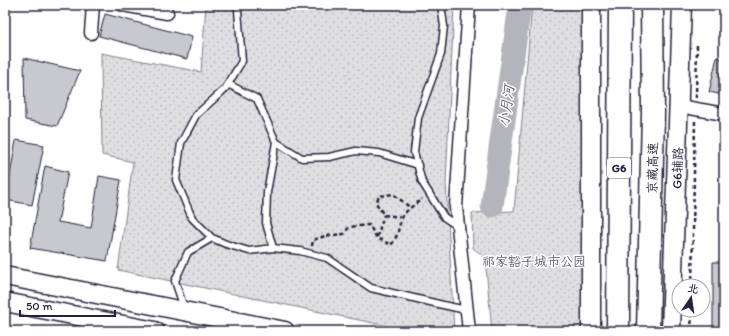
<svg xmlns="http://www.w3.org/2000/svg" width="729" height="336" font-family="Itim,'LXGW WenKai TC',sans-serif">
  <defs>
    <pattern id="park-dots" width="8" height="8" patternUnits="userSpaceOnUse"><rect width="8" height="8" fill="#dfdfe2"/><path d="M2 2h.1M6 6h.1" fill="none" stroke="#bfbfc3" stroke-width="1.8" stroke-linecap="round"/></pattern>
  </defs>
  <rect width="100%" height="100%" fill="#fff"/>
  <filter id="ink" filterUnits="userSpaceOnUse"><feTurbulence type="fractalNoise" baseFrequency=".025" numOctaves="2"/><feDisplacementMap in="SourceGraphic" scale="8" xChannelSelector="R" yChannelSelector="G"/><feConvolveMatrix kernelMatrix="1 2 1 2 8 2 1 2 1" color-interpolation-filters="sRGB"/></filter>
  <g filter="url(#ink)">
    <path fill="url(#park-dots)" stroke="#80808e" d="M206,5H454L446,183L454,331H412L118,270L133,162L102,155L101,53L201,72Z
      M532,5H582L584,331H492L485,257L473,248L472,213L514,211Z"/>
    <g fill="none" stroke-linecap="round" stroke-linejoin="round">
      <path stroke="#b4b4bc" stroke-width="23" d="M492,206L520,5"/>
    </g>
    <path fill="#c8c8cf" stroke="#22223b" d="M105,14L192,37L187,59L99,36Z
      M717,57L724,59V95L709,92Z
      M24,58L80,71L57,126L25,120Z
      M16,140L44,145L32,205L6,200Z
      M45,166L68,172L58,222L91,228L99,176L121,180L107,261L30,248Z
      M713,262H724V331H713Z"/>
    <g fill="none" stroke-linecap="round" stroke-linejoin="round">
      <defs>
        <path id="lane" d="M441,5L444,26L441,54L418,118L414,152L422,182L444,217L457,226
          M276,142L302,158L329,157L356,151L379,153L418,165
          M212,238L226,244L249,251L273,248L266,223L267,192L276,142L257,99L228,84
          M273,248L300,251L327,258L371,288L443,305L466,310
          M184,308L175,281L188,252L212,238L192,218L176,180L181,143L196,115L225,89L242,61L238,10L240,5"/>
        <path id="street" d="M123,5L167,13
          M469,5L456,207L469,331
          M91,33L93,5
          M679,106L724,114"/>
        <path id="secondary" d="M591,5V331
          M5,276L285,331
          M5,302L155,331
          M671,331L682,5"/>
        <path id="highway" d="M618,331L620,5
          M648,331L653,113L652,5"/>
      </defs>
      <use href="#lane" stroke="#22223b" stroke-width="9"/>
      <use href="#street" stroke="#22223b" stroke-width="15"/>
      <use href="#secondary" stroke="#22223b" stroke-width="21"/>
      <use href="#highway" stroke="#22223b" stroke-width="25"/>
      <path stroke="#22223b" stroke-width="2.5" stroke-dasharray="4 3" stroke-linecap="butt" d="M696,98L697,43
        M402,217L384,215L376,203L379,196L393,194L411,208
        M377,237L384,215
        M312,246L313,240L325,236L344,234L349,227L369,225L377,238L391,245C400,233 397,230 402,218C405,210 416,204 422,199
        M692,286L695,119
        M691,331L692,310"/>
      <use href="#lane" stroke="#fff" stroke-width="6"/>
      <use href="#street" stroke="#fff" stroke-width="12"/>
      <use href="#secondary" stroke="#fff" stroke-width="18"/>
      <use href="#highway" stroke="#fff" stroke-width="22"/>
    </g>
  </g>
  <g text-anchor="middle" stroke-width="3" stroke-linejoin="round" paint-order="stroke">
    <rect fill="#fff" stroke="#646476" stroke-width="1" x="607" y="158" width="24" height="20" rx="3"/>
    <g font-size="12" font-weight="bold" fill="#22223b">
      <text x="619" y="172">G6</text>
    </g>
    <g font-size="13" fill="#22223b" stroke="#fff">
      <text transform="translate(652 168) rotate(-89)" y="5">京藏高速</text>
      <text transform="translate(677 168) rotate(-88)" y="5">G6辅路</text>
    </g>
    <g font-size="13" fill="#5b5b6d" stroke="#fff">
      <text x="534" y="266">祁家豁子城市公园</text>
    </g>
    <g font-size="14" font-style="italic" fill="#5c5c6f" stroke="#fff">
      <text transform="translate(506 106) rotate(-82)" y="5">小月河</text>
    </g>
  </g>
  <rect width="729" height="336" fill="none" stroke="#fff" stroke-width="20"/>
  <rect x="10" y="10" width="709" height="316" fill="none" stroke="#22223b" stroke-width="1.5" filter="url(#ink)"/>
  <g transform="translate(691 298) rotate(13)"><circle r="19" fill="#ffffff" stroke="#a7a7b1"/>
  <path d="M0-3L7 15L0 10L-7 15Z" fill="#22223b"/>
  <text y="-6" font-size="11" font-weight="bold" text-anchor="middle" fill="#22223b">北</text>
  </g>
  <path d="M20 310v6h95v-6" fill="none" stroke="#22223b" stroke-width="2"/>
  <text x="26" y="310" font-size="12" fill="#22223b" stroke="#ffffff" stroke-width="3" paint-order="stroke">50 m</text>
</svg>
